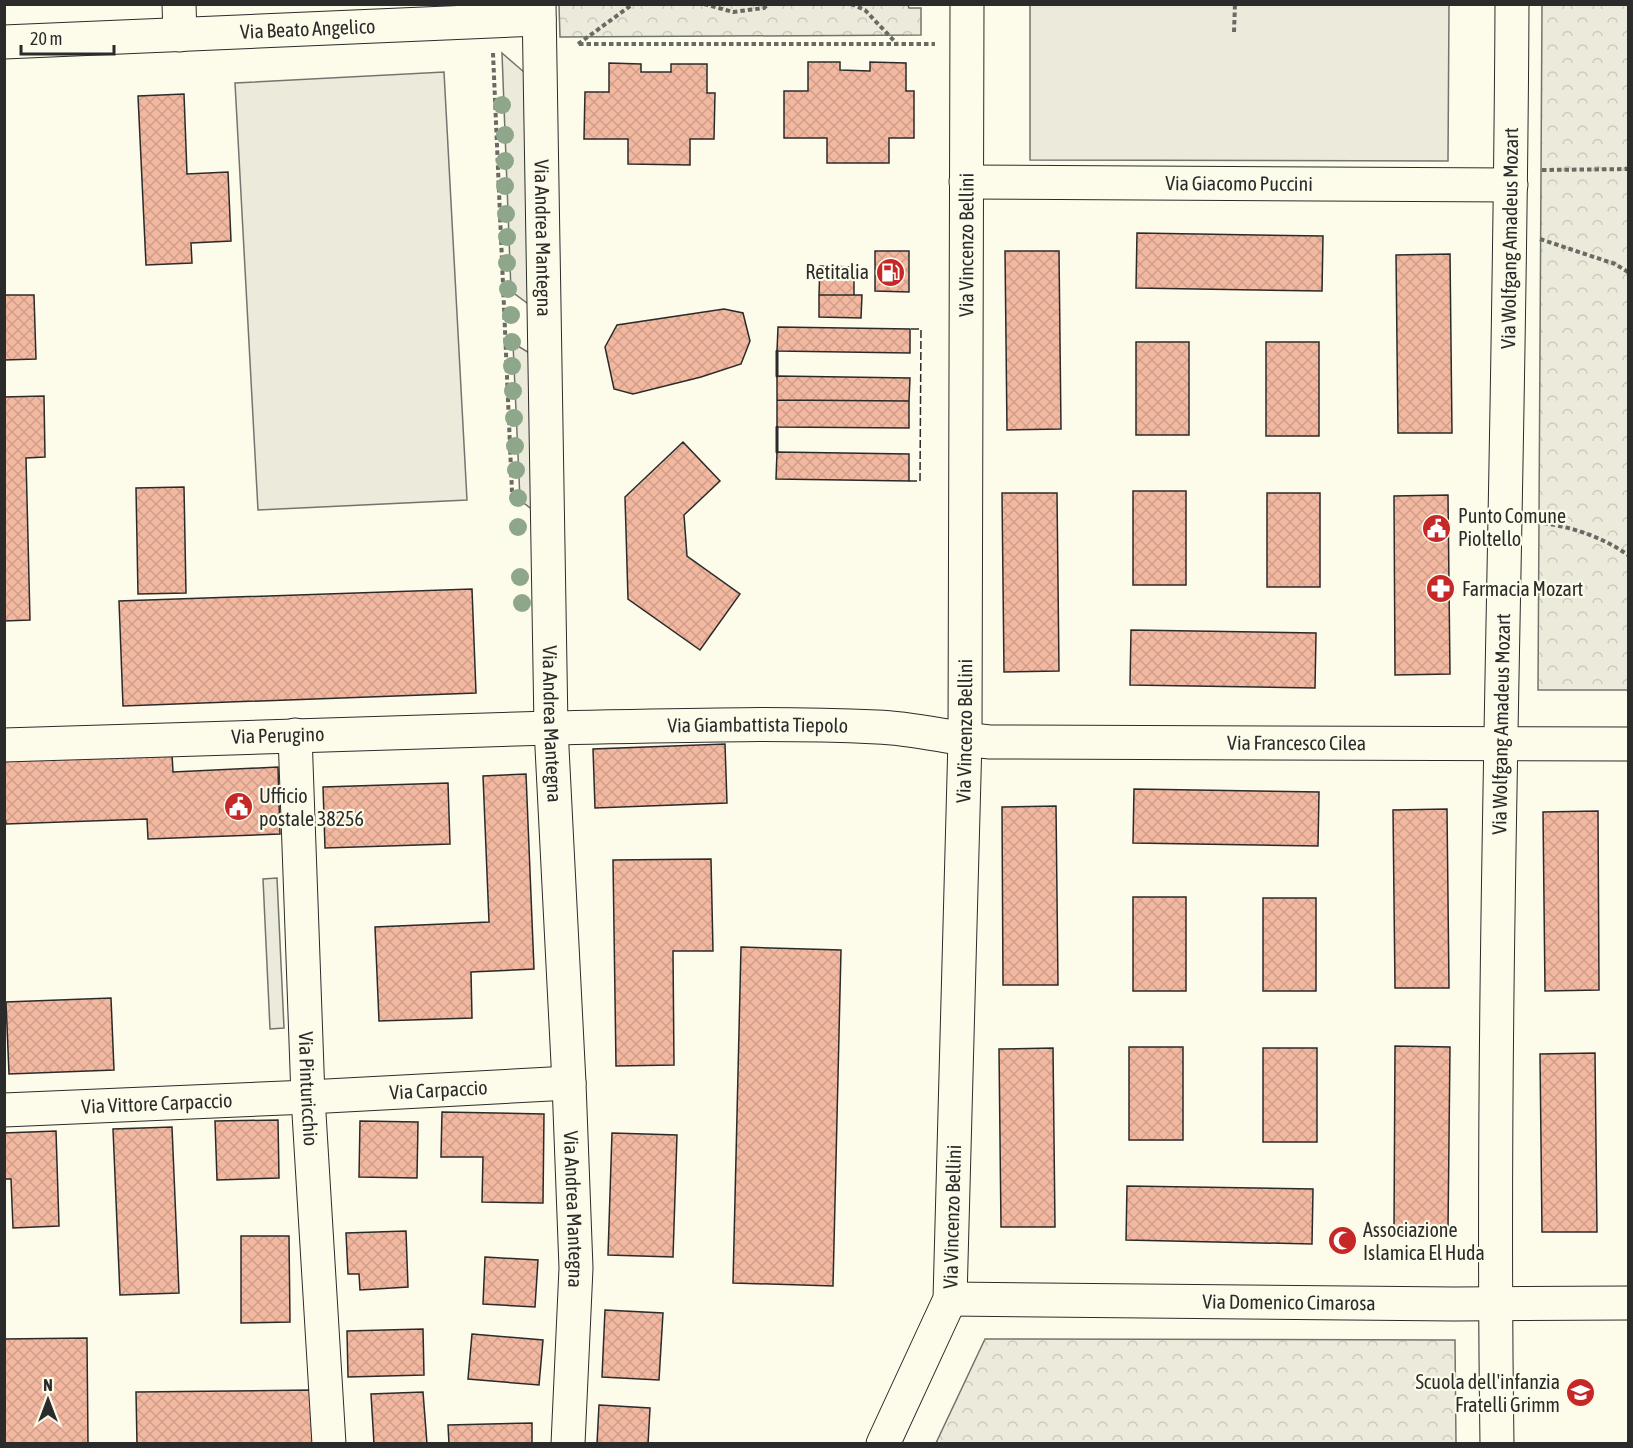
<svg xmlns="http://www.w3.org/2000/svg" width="1633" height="1448" font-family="'Asap Condensed',sans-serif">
  <defs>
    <pattern id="park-crowns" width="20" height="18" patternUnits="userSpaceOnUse" patternTransform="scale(1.5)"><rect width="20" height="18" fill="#ecebdb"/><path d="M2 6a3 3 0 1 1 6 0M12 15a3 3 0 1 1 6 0" fill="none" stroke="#cbcabc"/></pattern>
    <pattern id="building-cross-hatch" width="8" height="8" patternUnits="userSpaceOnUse" patternTransform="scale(1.5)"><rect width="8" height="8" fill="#f2b8a0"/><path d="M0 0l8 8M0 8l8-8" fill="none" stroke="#d09e8a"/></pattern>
  </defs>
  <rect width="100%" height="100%" fill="#fdfbea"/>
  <path fill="url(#park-crowns)" stroke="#74746e" stroke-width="1.5" d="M559,5H908L909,8H921V35L560,37Z
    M1542,5H1628V690H1538Z
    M985,1339L1455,1340L1456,1443H936Z"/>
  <path fill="#ecebdb" stroke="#74746e" stroke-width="1.5" d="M444,72L467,500L258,510L235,83Z"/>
  <path fill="#eceadb" stroke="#74746e" stroke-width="1.5" d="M1030,5H1449L1448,161L1030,160Z
    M502,53L524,72L535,309L511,291Z
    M513,343L536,357L543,518L520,500Z
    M277,878L284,1028L270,1029L263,879Z"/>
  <path fill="url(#building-cross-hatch)" stroke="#2b2b2b" stroke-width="1.5" d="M808,62H840V70L870,71V62L906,63V91H914V138H889V163H827V138H784V91H808Z
    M609,63L641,64V72H671V64H707V93H715L714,139H690V165L628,164V139H584L585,92H609Z
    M184,94L187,174L228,172L231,241L191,243L192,263L146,265L138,96Z
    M1137,233L1323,236L1322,291L1136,288Z
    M875,251H909V292L875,291Z
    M1005,251H1059L1061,429L1007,430Z
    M1450,254L1452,433H1398L1396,255Z
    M820,266L854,267V295H819Z
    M4,295H34L36,359L4,360Z
    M819,295H862L861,318L819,317Z
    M724,309L743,313L750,341L741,364L701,377L633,394L614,389L605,347L617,325Z
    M778,327L910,329V353L777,351Z
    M1136,342H1189V435H1136Z
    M1266,342H1319V436H1266Z
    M777,376L910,378L909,401L777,400Z
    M44,396L45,457L26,458L30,620L4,621V397Z
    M777,400L909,401V428L777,427Z
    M683,442L720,481L684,515L687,556L740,594L700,650L628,599L625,497Z
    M777,452L909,454V481L776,479Z
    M184,487L186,593L138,594L136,488Z
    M1133,491H1186V585H1133Z
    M1002,493H1057L1059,671L1004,672Z
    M1267,493H1320V587H1267Z
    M1448,495L1450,674L1395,675L1394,496Z
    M472,589L476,693L123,706L119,601Z
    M1131,630L1316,633L1315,688L1130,685Z
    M725,744L727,803L595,808L593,749Z
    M172,754L173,772L278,767L280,834L148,839L147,819L6,824L4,810V761Z
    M526,774L534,969L471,972L472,1018L379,1021L375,927L489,922L483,776Z
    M448,783L450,844L325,848L323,787Z
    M1134,789L1319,792L1318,846L1133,843Z
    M1056,806L1058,985H1003L1002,807Z
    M1447,809L1449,988H1395L1393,810Z
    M1598,811L1599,990L1545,991L1543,812Z
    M711,859L713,951H673L674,1065L616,1066L613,860Z
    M1133,897H1186V991H1133Z
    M1263,898H1316V991H1263Z
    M741,947L841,950L833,1286L733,1283Z
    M111,998L114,1070L9,1074L6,1002Z
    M1395,1046L1450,1047L1448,1231H1394Z
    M1129,1047H1183V1140H1129Z
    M1053,1048L1055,1227H1001L999,1049Z
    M1263,1048H1317V1142H1263Z
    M1595,1053L1597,1232H1542L1540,1054Z
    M442,1112L544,1114L543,1203L482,1202L483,1157H441Z
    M278,1120L279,1178L217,1180L215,1121Z
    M360,1121L418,1122L417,1178L359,1177Z
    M172,1127L179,1293L120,1295L113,1129Z
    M56,1131L59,1226L13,1228L11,1179H4V1133Z
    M612,1133L677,1135L673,1257L608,1255Z
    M1127,1186L1313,1189L1312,1244L1126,1240Z
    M406,1231L408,1287L360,1290L359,1274H348L346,1233Z
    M241,1236H289L290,1322L241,1323Z
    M485,1257L538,1260L535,1307L483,1304Z
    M605,1310L663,1313L659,1380L602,1377Z
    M423,1329L424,1375L348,1377L347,1331Z
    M472,1334L543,1340L539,1385L468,1379Z
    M87,1338L88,1444H4V1339Z
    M313,1390V1444H137L136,1392Z
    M423,1392L427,1444H374L371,1394Z
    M599,1405L650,1408L648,1444H597Z
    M532,1423V1444H449L448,1425Z"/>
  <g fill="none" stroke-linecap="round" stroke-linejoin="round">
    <defs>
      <g id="minor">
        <path d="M179,4L180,35"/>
        <path id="s1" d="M539,4L551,728L569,1083L576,1268L568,1444"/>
        <path id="s2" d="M4,42L539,19"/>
        <path id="s3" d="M966,182L1511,185"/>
        <path id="s4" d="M295,735L308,1097L329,1444"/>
        <path id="s5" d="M4,745C186,738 368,732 550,728C659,726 768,722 877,727C915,728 952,739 990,742L1628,744"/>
        <path id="s6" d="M4,1110L308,1097L569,1083"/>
        <path id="s7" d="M950,1299L1454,1304L1628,1303"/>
        <path id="s8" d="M883,1444L950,1299L965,739L967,4"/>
        <path id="s9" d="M1497,1444C1490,964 1510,484 1512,4"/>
      </g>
    </defs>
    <use href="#minor" stroke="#2b2b2b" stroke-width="35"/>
    <path stroke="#6a6964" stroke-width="4" stroke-dasharray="4.5 3" stroke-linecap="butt" d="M704,4L733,12L764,8L768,4
      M851,4L865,10L897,44
      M1234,32L1235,4
      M578,44L633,4
      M579,44H935
      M493,53L512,492
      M1542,170L1628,169
      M1540,239L1615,264L1628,272
      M1536,522C1569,526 1601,536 1628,555"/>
    <use href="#minor" stroke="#fdfbea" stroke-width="33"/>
    <path stroke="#2b2b2b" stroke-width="1.5" stroke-dasharray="8 3" stroke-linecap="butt" d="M909,481H920L921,329H910"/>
    <path stroke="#2b2b2b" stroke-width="3" d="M777,351V376
      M777,427V452"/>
  </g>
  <g fill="#8ea78a">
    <circle cx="502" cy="105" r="9"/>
    <circle cx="505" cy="135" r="9"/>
    <circle cx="505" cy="161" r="9"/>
    <circle cx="505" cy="186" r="9"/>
    <circle cx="506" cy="214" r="9"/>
    <circle cx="507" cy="237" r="9"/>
    <circle cx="507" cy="263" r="9"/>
    <circle cx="508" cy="289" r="9"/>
    <circle cx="511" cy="315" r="9"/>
    <circle cx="512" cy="342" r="9"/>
    <circle cx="512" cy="366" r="9"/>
    <circle cx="513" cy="391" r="9"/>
    <circle cx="514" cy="418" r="9"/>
    <circle cx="515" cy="446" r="9"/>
    <circle cx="516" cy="470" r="9"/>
    <circle cx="518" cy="498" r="9"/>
    <circle cx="518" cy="527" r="9"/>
    <circle cx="520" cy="577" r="9"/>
    <circle cx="522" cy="603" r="9"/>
  </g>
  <defs>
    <symbol id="fuel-disc" viewBox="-11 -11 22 22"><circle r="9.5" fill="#c62828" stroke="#fdfbea"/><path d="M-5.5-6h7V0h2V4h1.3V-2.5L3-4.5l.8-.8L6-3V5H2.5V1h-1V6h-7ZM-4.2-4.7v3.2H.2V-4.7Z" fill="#fff"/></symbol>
    <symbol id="civic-disc" viewBox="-11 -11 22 22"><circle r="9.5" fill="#c62828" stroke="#fdfbea"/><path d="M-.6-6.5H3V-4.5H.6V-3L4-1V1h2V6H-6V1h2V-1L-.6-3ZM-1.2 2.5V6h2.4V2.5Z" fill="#fff"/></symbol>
    <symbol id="pharmacy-disc" viewBox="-11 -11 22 22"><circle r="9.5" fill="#c62828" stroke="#fdfbea"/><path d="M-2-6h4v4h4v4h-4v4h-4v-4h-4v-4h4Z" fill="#fff"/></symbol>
    <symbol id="mosque-disc" viewBox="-11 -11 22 22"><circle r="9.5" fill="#c62828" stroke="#fdfbea"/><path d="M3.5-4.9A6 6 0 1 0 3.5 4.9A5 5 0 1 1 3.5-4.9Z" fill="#fff"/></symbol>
    <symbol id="school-disc" viewBox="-11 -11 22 22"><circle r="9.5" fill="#c62828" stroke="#fdfbea"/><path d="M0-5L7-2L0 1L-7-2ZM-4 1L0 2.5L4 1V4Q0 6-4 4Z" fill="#fff"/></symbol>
  </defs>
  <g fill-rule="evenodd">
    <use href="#fuel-disc" x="874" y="256" width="33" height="33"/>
    <use href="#civic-disc" x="1420" y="512" width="33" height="33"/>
    <use href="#pharmacy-disc" x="1424" y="572" width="33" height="33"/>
    <use href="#civic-disc" x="222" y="790" width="33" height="33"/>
    <use href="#mosque-disc" x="1326" y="1224" width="33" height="33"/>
    <use href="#school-disc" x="1564" y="1376" width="33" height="33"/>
  </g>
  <g text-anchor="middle" stroke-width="4.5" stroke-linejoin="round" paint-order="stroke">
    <g font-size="20" fill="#2b2b2b" stroke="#fdfbea">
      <text dy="7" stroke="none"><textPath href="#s2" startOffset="304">Via Beato Angelico</textPath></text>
      <text dy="7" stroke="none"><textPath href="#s3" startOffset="273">Via Giacomo Puccini</textPath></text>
      <text dy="7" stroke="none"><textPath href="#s1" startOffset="234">Via Andrea Mantegna</textPath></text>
      <text dy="7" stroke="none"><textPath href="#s9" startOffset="1206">Via Wolfgang Amadeus Mozart</textPath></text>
      <text dy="7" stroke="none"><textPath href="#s8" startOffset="1214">Via Vincenzo Bellini</textPath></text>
      <text dy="7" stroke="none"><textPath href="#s1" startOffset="720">Via Andrea Mantegna</textPath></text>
      <text dy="7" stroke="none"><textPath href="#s9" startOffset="720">Via Wolfgang Amadeus Mozart</textPath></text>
      <text dy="7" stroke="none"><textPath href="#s5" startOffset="754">Via Giambattista Tiepolo</textPath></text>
      <text dy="7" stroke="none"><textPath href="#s8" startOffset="728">Via Vincenzo Bellini</textPath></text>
      <text dy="7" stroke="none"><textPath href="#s5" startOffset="274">Via Perugino</textPath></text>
      <text dy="7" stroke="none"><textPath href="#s5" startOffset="1294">Via Francesco Cilea</textPath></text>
      <text dy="7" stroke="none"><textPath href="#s4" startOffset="354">Via Pinturicchio</textPath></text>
      <text dy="7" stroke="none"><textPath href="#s6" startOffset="435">Via Carpaccio</textPath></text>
      <text dy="7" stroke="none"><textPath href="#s6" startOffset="153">Via Vittore Carpaccio</textPath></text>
      <text dy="7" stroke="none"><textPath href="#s1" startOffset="1206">Via Andrea Mantegna</textPath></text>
      <text dy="7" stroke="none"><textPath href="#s8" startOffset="242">Via Vincenzo Bellini</textPath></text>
      <text dy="7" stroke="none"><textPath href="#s7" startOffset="339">Via Domenico Cimarosa</textPath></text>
    </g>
    <g font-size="20" fill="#2b2b2b" stroke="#fdfbea" text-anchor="start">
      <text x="869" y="279" text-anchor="end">Retitalia</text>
      <text x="1458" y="523">Punto Comune<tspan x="1458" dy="23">Pioltello</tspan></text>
      <text x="1462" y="596">Farmacia Mozart</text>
      <text x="259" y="803">Ufficio<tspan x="259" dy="23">postale 38256</tspan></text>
      <text x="1363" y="1237">Associazione<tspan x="1363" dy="23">Islamica El Huda</tspan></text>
      <text x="1560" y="1389" text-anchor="end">Scuola dell'infanzia<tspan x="1560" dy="23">Fratelli Grimm</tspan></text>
    </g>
  </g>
  <rect width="1633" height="1448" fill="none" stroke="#2b2b2b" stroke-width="12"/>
  <g transform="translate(48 1400)" stroke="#fdfbea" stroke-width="4.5" paint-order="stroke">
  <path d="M0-4.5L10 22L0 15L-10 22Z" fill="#2b2b2b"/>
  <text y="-9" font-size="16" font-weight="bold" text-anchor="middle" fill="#2b2b2b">N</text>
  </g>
  <path d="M21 45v9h93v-9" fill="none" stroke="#2b2b2b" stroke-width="3"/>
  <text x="30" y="45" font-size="18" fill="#2b2b2b" stroke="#fdfbea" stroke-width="4.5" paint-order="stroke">20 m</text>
</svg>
